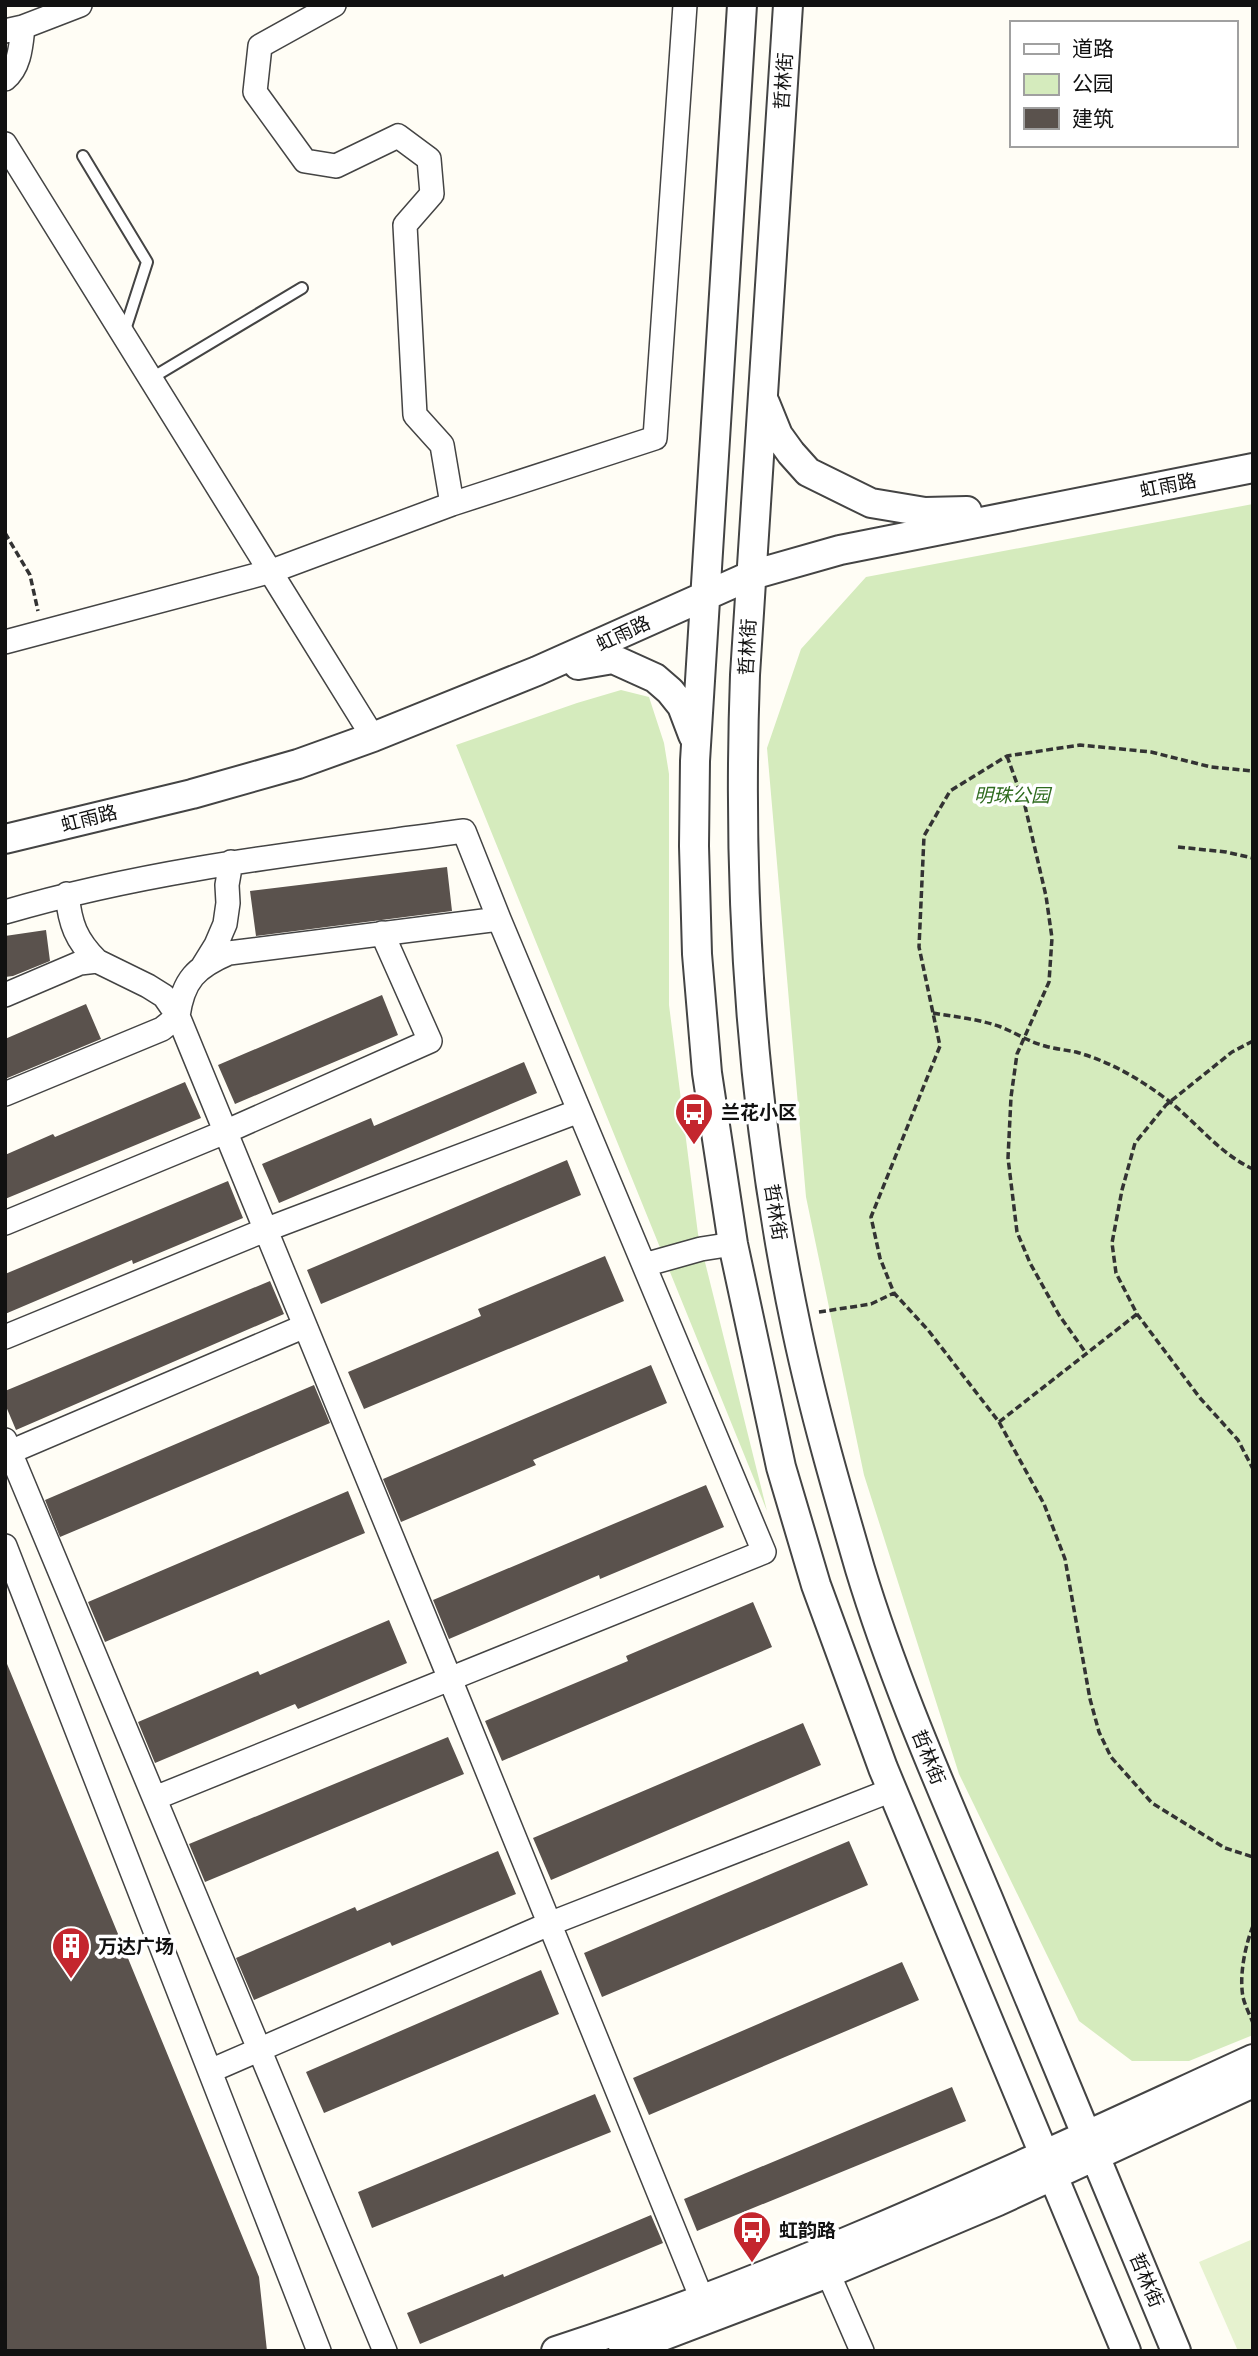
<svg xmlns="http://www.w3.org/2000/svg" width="1258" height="2356" font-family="'Times New Roman','Noto Sans SC',serif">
  <rect width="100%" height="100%" fill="#fffdf5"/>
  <path fill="#d5ebbd" d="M1253,504V2035L1189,2061H1132L1079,2021L959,1774L864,1475L806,1197L767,748L801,649L866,577Z
    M621,690L649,697L664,743L669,774V1005L698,1234L767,1511L456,745L577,703Z"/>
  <path fill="#e6f2cf" d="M1253,2239V2351H1238L1199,2262Z"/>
  <path fill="#5a524d" d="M447,867L452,911L256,936L250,891Z
    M46,930L50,961L13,976L5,977V936Z
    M382,995L398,1035L235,1104L218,1065Z
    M86,1004L101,1039L5,1079V1039Z
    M524,1062L537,1093L279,1203L262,1164L371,1118L374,1126Z
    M185,1082L201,1118L5,1199V1155L53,1134L55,1137Z
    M567,1160L581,1195L321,1304L307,1270Z
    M228,1181L243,1218L133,1264L132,1260L5,1314V1274Z
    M605,1256L624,1301L364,1409L348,1372L481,1316L478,1309Z
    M270,1281L284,1314L16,1430L5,1404V1391Z
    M651,1365L667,1403L533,1460L536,1465L401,1522L383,1479Z
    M314,1385L330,1423L60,1537L45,1500Z
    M706,1485L724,1527L600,1579L599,1575L449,1639L433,1600Z
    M348,1491L365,1533L105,1642L88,1602Z
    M753,1602L772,1647L502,1761L485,1721L628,1661L626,1656Z
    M389,1620L407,1663L298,1709L295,1704L155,1763L138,1722L258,1671L260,1675Z
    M5,1659L259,2277L267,2351H5Z
    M803,1723L821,1765L551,1880L533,1838Z
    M448,1737L464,1774L205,1882L189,1844Z
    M849,1841L868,1885L602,1997L584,1953Z
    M498,1851L516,1894L392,1946L390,1942L254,2000L236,1958L355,1907L357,1911Z
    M902,1962L919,2000L649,2115L633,2078Z
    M541,1970L559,2014L324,2113L306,2072Z
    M952,2087L966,2121L697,2231L684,2199Z
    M595,2094L611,2132L372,2228L358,2192Z
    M651,2215L663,2243L420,2344L407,2313L503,2274L504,2277Z"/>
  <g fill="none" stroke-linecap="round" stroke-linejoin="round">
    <defs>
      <path id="service" d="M83,156L147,262L124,333
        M150,379L302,288"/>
      <path id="minor" d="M334,5L260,46L255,92L305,161L336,166L398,136L429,159L432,194L405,225L415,415L442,445L452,504
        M5,31L23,27L80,5
        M5,79C20,67 21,45 23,27
        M5,144L373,737
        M5,642L272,571L452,504L655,438L685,5
        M67,894C70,924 76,940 97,961
        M5,912C155,868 310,852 464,831L499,919L764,1552L155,1798
        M499,919L229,953C196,967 183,980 178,1016L450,1679L702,2299
        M203,966L216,945L225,924L228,903L227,885L231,862
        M5,995L80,963L97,961L148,986L164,996L178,1016L162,1029L5,1094
        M5,1223L225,1132L430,1041L382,933
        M644,1265L701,1249L733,1244
        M5,1337L265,1230L579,1111
        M5,1440L385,2351
        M10,1452L305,1326
        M5,1546L319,2351
        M210,2071L549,1924L892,1790
        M828,2273L862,2351"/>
      <path id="tertiary" d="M742,5L695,761L694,846L697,954L707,1073L733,1244L781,1467L816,1585L883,1768L1126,2351
        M788,5L745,675C737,895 751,1115 797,1331C814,1411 837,1490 860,1569C894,1681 942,1789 987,1896C1050,2048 1113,2199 1176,2351
        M765,403L778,435L791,453L808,472L871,503L925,512L967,511
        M578,665L613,659L655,678L670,691L682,706L693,735
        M5,839L192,794L298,764L373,737L537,671L752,575L840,550L1253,468
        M556,2351C796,2273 1024,2164 1253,2059
        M623,2351L828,2273L998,2201L1253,2083"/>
    </defs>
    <use href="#service" stroke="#444" stroke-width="14"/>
    <use href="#minor" stroke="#444" stroke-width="26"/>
    <use href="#tertiary" stroke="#444" stroke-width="32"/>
    <path stroke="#333" stroke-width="3.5" stroke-dasharray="7 3.5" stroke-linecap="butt" d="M5,533L30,575L38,611
      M1007,756L1025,806L1046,896L1052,938L1049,982L1017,1054L1011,1097L1008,1158L1017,1232L1030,1263L1059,1315L1086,1353
      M1178,847L1226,852L1253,858
      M933,1013C956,1017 979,1019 1001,1027C1016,1033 1029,1042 1045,1046C1055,1049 1066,1050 1076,1052C1111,1062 1142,1080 1170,1102C1198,1124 1220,1154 1253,1169
      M1253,1041L1232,1052L1166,1105L1135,1143L1122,1190L1112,1243L1116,1273L1137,1314L1200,1398L1238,1440L1253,1469
      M819,1312L871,1304L894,1293
      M1137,1314L999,1422L928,1330L894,1293L880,1258L871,1217L940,1046L919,947L924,836L950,791L1007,756L1080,745L1151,752L1211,767L1253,771
      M999,1422L1044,1504L1065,1559L1090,1699L1099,1732L1111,1757L1152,1803L1225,1848L1253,1857
      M1253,1926C1245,1946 1239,1976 1243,1997C1245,2006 1250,2015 1253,2023"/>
    <use href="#service" stroke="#fff" stroke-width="10"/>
    <use href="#minor" stroke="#fff" stroke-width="23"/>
    <use href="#tertiary" stroke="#fff" stroke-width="28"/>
  </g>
  <defs>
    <symbol id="bus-pin" viewBox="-11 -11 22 30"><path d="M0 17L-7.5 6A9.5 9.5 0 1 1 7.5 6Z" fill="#c4262e" stroke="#fff"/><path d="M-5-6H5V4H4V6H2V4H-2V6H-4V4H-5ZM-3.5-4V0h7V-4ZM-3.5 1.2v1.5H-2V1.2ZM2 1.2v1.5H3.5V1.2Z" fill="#fff"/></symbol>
    <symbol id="building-pin" viewBox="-11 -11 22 30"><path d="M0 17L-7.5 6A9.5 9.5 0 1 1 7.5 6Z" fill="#c4262e" stroke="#fff"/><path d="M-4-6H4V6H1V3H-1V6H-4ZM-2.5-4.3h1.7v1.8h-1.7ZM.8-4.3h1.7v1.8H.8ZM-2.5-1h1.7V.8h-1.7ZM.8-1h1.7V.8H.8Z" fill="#fff"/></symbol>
  </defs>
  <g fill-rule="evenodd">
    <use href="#bus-pin" x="672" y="1090" width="44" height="60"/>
    <use href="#building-pin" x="49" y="1924" width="44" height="60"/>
    <use href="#bus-pin" x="730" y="2208" width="44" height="60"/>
  </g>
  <g text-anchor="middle" stroke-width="7" stroke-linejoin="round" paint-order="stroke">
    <g font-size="19" fill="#111" stroke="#fff">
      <text transform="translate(783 81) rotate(-86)" y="7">哲林街</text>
      <text transform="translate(1168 485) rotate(-11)" y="7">虹雨路</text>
      <text transform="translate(623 633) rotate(-25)" y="7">虹雨路</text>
      <text transform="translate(747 647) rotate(-87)" y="7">哲林街</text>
      <text transform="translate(89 818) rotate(-14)" y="7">虹雨路</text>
      <text transform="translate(776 1212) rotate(81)" y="7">哲林街</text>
      <text transform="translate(929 1757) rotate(68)" y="7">哲林街</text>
      <text transform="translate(1147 2280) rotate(67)" y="7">哲林街</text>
    </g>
    <g font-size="19" font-style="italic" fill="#2f6b1f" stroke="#fff">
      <text x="1012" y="802">明珠公园</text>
    </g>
    <g font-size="19" font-weight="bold" fill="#111" stroke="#fff" text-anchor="start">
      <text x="721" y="1119">兰花小区</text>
      <text x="98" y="1953">万达广场</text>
      <text x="779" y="2237">虹韵路</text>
    </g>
  </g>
  <rect width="1258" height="2356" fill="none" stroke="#111111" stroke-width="14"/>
  <rect x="1010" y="21" width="228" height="126" fill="#ffffff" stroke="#a0a0a0" stroke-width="2"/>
  <rect x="1024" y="44" width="35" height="10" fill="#ffffff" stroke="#a0a0a0" stroke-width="2"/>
  <text x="1072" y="56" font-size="21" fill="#111111">道路</text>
  <rect x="1024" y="74" width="35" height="21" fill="#d5ebbd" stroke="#a0a0a0" stroke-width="2"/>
  <text x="1072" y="91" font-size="21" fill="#111111">公园</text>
  <rect x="1024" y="108" width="35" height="21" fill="#5a524d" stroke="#a0a0a0" stroke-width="2"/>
  <text x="1072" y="126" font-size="21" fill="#111111">建筑</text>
</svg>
